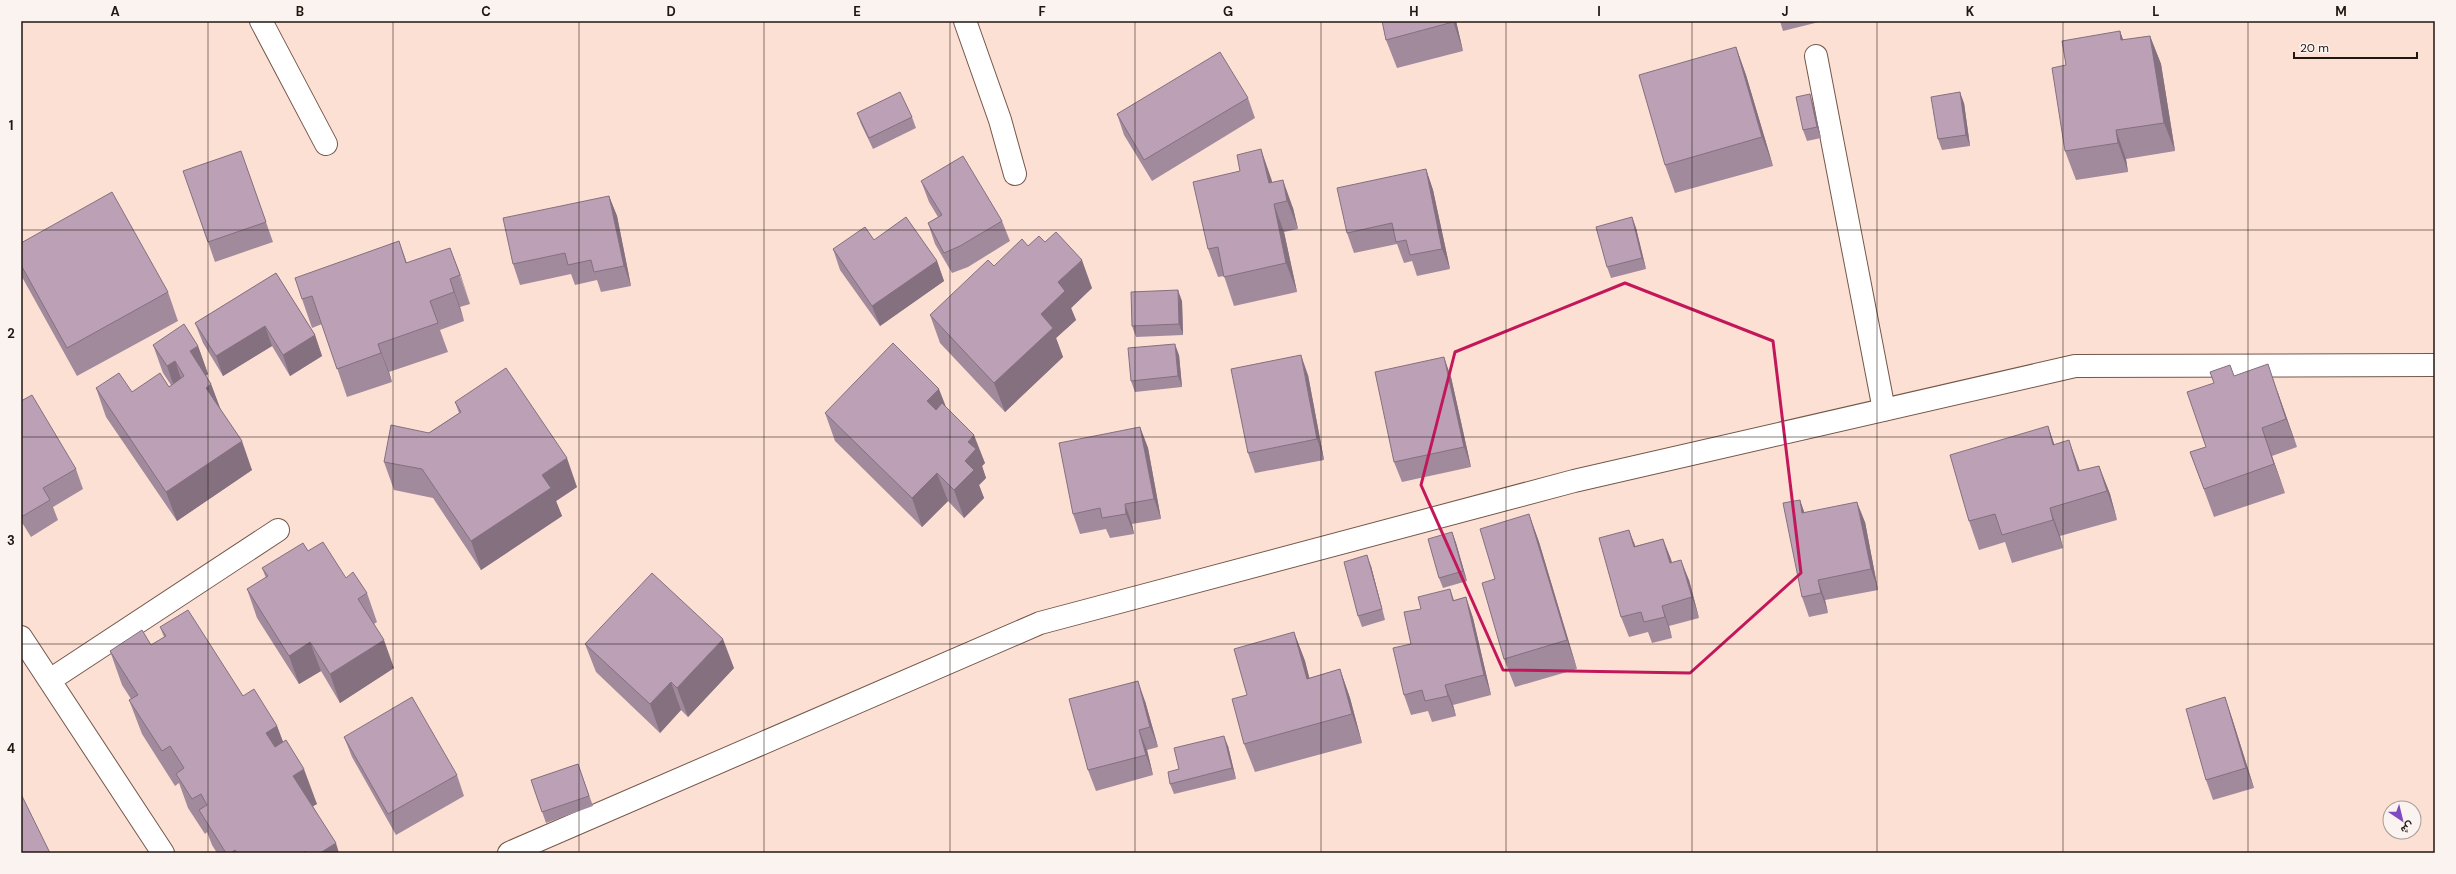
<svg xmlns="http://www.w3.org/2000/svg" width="2456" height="874" font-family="'DM Sans',Vazirmatn,sans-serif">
  <rect width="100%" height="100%" fill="#fde0d4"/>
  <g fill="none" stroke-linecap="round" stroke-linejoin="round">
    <defs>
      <path id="minor" d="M261,21L326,144
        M965,21L1000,120L1015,174
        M1816,56L1884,410
        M21,637L163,853
        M50,680L278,530
        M509,853L1040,623L1574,481L2075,366L2435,365"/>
    </defs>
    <use href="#minor" stroke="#74574a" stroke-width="24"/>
    <use href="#minor" stroke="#fff" stroke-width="22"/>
  </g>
  <path fill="#a28a9d" d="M1382,21H1456L1463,51L1397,68L1386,40Z
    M1780,21H1823L1783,31Z
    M2120,31L2123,40L2150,36L2161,64L2175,151L2126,159L2128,172L2076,180L2065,151L2066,65Z
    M1736,47L1746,75L1773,166L1675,193L1665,165Z
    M1248,98L1255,118L1152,181L1124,135L1117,114Z
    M1964,103L1970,146L1942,150L1938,139Z
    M1813,104L1821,138L1807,141L1803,130Z
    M857,113L912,117L916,128L873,149L861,124Z
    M241,151L273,242L215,262L208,242Z
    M1426,169L1433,190L1450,269L1417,276L1412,261L1404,263L1397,244L1354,253L1347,233Z
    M1271,178L1272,182L1293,208L1298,229L1284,232L1297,292L1234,306L1224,276L1218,277L1208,249Z
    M921,181L1002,221L1010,241L968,267L952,273L935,244L928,223L938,217L929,202Z
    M609,196L617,216L631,286L601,292L597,280L575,285L571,274L520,285L513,264Z
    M1632,217L1636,228L1646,269L1611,278L1607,267Z
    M874,240L937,261L944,281L880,326L840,270L833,249Z
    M399,241L407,263L450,248L470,304L460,307L464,321L440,330L448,352L389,372L392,382L347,397L322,324L312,328L302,299Z
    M21,243L168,292L178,321L77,376L22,277L21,273Z
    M1028,246L1092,288L1071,308L1076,320L1056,338L1063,357L1005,412L940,343L930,315L994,266Z
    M276,273L315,335L322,356L290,376L272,346L223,376L203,343L195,323Z
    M1182,301L1183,335L1136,337L1132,326Z
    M153,345L198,346L208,374L206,376L211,384L221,411L252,470L177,521L106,417L96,388L132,392L169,387L171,385L163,373Z
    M1179,355L1182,387L1135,392L1131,381Z
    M1308,375L1324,460L1255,473L1248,453Z
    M2234,376L2278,393L2297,447L2272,456L2285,493L2214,517L2190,452L2206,447Z
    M1451,377L1471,467L1402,482L1394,462Z
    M21,401L76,469L83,489L53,507L58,520L31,537L21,521Z
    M455,402L577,487L556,501L562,516L481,570L433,498L394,490L384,462L459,413Z
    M946,407L985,463L982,466L986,478L979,485L984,498L964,518L948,501L922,527L835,441L825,413Z
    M2048,426L2054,444L2080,471L2099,466L2110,494L2117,520L2060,536L2063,548L2012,563L2005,542L1979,550L1969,521Z
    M1140,427L1148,448L1161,519L1132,524L1134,534L1110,538L1106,529L1080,534L1073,514Z
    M1800,500L1804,512L1865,522L1878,590L1825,600L1828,613L1809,617L1802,597Z
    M1529,514L1539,542L1577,669L1515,687L1504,659L1495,579Z
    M1452,532L1456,543L1467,581L1443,588L1439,578Z
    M1663,539L1672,563L1689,580L1699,618L1669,626L1672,638L1652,643L1648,632L1629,637L1621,617L1635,546Z
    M308,551L367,593L377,622L374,624L394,668L340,703L321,671L299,684L257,618L247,589L266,578L262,568Z
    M1371,566L1385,620L1362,627L1358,616Z
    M1450,589L1454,600L1466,597L1473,618L1491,695L1453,705L1456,716L1432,722L1428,711L1411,715L1404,695L1411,644L1421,609Z
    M160,627L243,696L277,726L283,742L317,804L313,806L339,853H217L212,845L207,832L205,834L188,808L179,783L175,786L142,734L129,700L131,699L122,685L110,651L151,645L164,637Z
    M1294,632L1305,661L1309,678L1340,669L1350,698L1362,743L1255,772L1244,744L1247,695Z
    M585,644L734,668L688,717L681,710L660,733L596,672Z
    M2225,697L2232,718L2254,788L2213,800L2206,780Z
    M1145,701L1158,747L1147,750L1153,775L1096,791L1088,770Z
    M344,737L457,775L464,796L396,835L352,757Z
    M1228,746L1236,779L1174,794L1170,784L1179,769Z
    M578,764L593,806L546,823L531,780Z"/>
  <path fill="#84707f" d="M1453,21H1456L1463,51Z
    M2120,31L2130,59L2121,40Z
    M2150,36L2161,64L2175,151L2164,123Z
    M1736,47L1746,75L1773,166L1762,137Z
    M1960,92L1964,103L1970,146L1966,135Z
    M1810,94L1813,104L1821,138L1817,127Z
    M2116,130L2126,159L2128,172L2118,143Z
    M1261,149L1271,178L1277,203L1269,183Z
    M1426,169L1433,190L1450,269L1442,249Z
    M1283,180L1293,208L1298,229L1287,201Z
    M609,196L617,216L631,286L624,266Z
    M1274,204L1284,232L1297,292L1286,263Z
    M1632,217L1636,228L1646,269L1642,258Z
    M450,248L461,276L470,304L460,275Z
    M1082,260L1092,288L1071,308L1076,320L1056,338L1063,357L1005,412L994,383L1058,282Z
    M937,261L944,281L880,326L872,306Z
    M450,279L460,307L464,321L454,292Z
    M1178,290L1182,301L1183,335L1179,324Z
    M265,326L272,346L223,376L216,356Z
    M315,335L322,356L290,376L283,355Z
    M378,344L389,372L392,382L381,353Z
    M1175,344L1179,355L1182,387L1178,376Z
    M198,346L208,374L200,380L190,351Z
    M1301,355L1308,375L1324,460L1317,439Z
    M1444,357L1451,377L1471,467L1464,447Z
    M175,361L185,390L177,395L167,366Z
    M2268,364L2278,393L2297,447L2286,419Z
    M211,384L222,413L206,388Z
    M939,389L950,417L938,430L927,401Z
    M2048,426L2058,455L2053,445Z
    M1140,427L1148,448L1161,519L1154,499Z
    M2262,428L2272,456L2285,493L2274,464Z
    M974,435L985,463L982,466L986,478L979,485L984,498L964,518L954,490L965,461L968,442Z
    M2069,440L2079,468L2087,497L2078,471Z
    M242,441L252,470L177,521L166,492Z
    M567,458L577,487L556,501L562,516L481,570L471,541L542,475Z
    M2099,466L2110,494L2117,520L2107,491Z
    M937,473L948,501L922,527L912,498Z
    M1800,500L1807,520L1802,513Z
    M1857,502L1865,522L1878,590L1871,569Z
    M1125,504L1132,524L1134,534L1126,514Z
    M2050,508L2060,536L2063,548L2053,520Z
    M1529,514L1539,542L1577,669L1567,640Z
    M1629,530L1637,550L1634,547Z
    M1452,532L1456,543L1467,581L1463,571Z
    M1663,539L1671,559L1677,583L1670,563Z
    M1367,555L1371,566L1385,620L1382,609Z
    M1681,560L1689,580L1699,618L1692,597Z
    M1818,580L1825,600L1828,613L1821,593Z
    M1466,597L1473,618L1491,695L1484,675Z
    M1662,606L1669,626L1672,638L1665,617Z
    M1294,632L1305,661L1317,707L1307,679Z
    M723,639L734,668L688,717L677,688Z
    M384,640L394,668L340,703L330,674Z
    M310,642L321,671L299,684L289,656Z
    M1340,669L1350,698L1362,743L1352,714Z
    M1138,681L1145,701L1158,747L1150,727Z
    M671,682L681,710L660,733L650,704Z
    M1445,685L1453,705L1456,716L1448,696Z
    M2225,697L2232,718L2254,788L2246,768Z
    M277,726L290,760L279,767L266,733Z
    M1139,730L1147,750L1153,775L1146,755Z
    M1224,736L1228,746L1236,779L1232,768Z
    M304,769L317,804L306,810L293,776Z
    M336,843L339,853H320Z
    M235,850L236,853H231Z"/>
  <path fill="#bca0b6" stroke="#84707f" d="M1382,21H1453V22L1386,40Z
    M2120,31L2121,40L2150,36L2164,123L2116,130L2118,143L2065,151L2052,68L2066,65L2062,41Z
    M1736,47L1762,137L1665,165L1639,75Z
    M1220,52L1248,98L1144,160L1117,114Z
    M900,92L912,117L869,138L857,113Z
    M1960,92L1966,135L1938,139L1931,97Z
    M1810,94L1817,127L1803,130L1796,97Z
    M1261,149L1269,183L1283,180L1287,201L1274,204L1286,263L1224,277L1218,247L1208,249L1193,182L1240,171L1237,155Z
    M241,151L266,222L208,242L183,171Z
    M963,156L1002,221L960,246L944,253L928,223L942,215L921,181Z
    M1426,169L1442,249L1410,255L1406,240L1396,242L1392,223L1347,233L1337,188Z
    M112,192L168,292L67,348L21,265V243Z
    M609,196L624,266L594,272L591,260L568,265L565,253L513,264L503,218Z
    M906,217L937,261L872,306L833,249L865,227L874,240Z
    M1632,217L1642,258L1607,267L1596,227Z
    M1056,232L1082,260L1058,282L1065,291L1041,314L1053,328L994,383L930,315L988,260L994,266L1022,239L1028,246L1039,236L1045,242Z
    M399,241L406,263L450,248L460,275L450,279L454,292L430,301L438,323L378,344L381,353L337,369L312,296L302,299L295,278Z
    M276,273L315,335L283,355L265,326L216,356L195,323Z
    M1178,290L1179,324L1132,326L1131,292Z
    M184,324L198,346L190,351L211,384L206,388L242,441L166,492L96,388L119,373L132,392L160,373L169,387L184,376L175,361L167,366L153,345Z
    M893,343L939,389L927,401L936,410L942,403L974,435L968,442L976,449L965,461L974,470L954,490L937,473L912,498L825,413Z
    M1175,344L1178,376L1131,381L1128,348Z
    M1301,355L1317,439L1248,453L1231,369Z
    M1444,357L1464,447L1394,462L1375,372Z
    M2268,364L2286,419L2262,428L2274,464L2204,489L2190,452L2206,447L2187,392L2214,383L2210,372L2230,365L2234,376Z
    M506,368L567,458L542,475L551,488L471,541L422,469L384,462L391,425L429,433L461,412L455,402Z
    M32,395L76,469L43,488L50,500L23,516L21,513V401Z
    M2048,426L2053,445L2069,440L2078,471L2099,466L2107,491L2050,508L2053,520L2002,535L1995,514L1969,521L1950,455Z
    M1140,427L1154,499L1125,504L1126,514L1102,518L1100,508L1073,514L1059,443Z
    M1800,500L1802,513L1857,502L1871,569L1818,580L1821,593L1802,597L1783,503Z
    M1529,514L1567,640L1504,659L1482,583L1495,579L1480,529Z
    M1629,530L1634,547L1663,539L1670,563L1681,560L1692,597L1662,606L1665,617L1644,622L1641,612L1621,617L1599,538Z
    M1452,532L1463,571L1439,578L1428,539Z
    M323,542L346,578L353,572L367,593L358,599L384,640L330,674L310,642L289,656L247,589L268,576L262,568L303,543L308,551Z
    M1367,555L1382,609L1358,616L1344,562Z
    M652,573L723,639L677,688L671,682L650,704L585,644Z
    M1450,589L1453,601L1466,597L1484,675L1445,685L1448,696L1425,701L1422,690L1404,695L1393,648L1411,644L1404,612L1421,609L1418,597Z
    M188,610L243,696L254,689L277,726L266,733L275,747L286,740L304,769L293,776L336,843L320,853H306L305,851L303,853H237L235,850L231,853H226L199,810L207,805L201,794L192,799L176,774L184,768L170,746L162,751L129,700L138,695L110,651L142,630L151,645L166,636L160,627Z
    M1294,632L1307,679L1340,669L1352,714L1244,744L1232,699L1247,695L1234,649Z
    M1138,681L1150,727L1139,730L1146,755L1088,770L1069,699Z
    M412,697L457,775L388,814L344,737Z
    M2225,697L2246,768L2206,780L2186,709Z
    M1224,736L1232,768L1170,784L1168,772L1179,769L1174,748Z
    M578,764L589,796L542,812L531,780Z
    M21,794L50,853H21Z"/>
  <path fill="none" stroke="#c2185b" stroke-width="3" stroke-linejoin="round" d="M1625,283L1773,341L1801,573L1690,673L1503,670L1421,485L1455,352Z"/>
  <path fill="none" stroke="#221610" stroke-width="1" stroke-opacity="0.55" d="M208,21V853M393,21V853M579,21V853M764,21V853M950,21V853M1135,21V853M1321,21V853M1506,21V853M1692,21V853M1877,21V853M2063,21V853M2248,21V853M21,230H2435M21,437H2435M21,644H2435"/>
  <rect width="2456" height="874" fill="none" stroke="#faf3ef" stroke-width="44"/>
  <g transform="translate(2402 820) rotate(145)"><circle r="19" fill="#faf3ef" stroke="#a49b96"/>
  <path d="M0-3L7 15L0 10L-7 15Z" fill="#824ac1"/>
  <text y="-6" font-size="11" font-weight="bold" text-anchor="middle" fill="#221610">ش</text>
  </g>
  <path d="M2294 52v6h123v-6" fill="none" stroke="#221610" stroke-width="2"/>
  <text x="2300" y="52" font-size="12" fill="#221610" stroke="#faf3ef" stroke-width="3" paint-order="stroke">20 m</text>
  <rect x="22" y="22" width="2412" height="830" fill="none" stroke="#221610" stroke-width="1.5"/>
  <g font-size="13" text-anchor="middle" font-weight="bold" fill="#221610">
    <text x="115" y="16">A</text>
    <text x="300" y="16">B</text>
    <text x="486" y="16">C</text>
    <text x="671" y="16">D</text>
    <text x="857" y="16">E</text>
    <text x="1042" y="16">F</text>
    <text x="1228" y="16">G</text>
    <text x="1414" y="16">H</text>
    <text x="1599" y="16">I</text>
    <text x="1785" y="16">J</text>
    <text x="1970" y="16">K</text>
    <text x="2156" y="16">L</text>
    <text x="2341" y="16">M</text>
    <text x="11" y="130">1</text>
    <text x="11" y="338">2</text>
    <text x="11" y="545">3</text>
    <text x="11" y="753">4</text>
  </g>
</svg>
